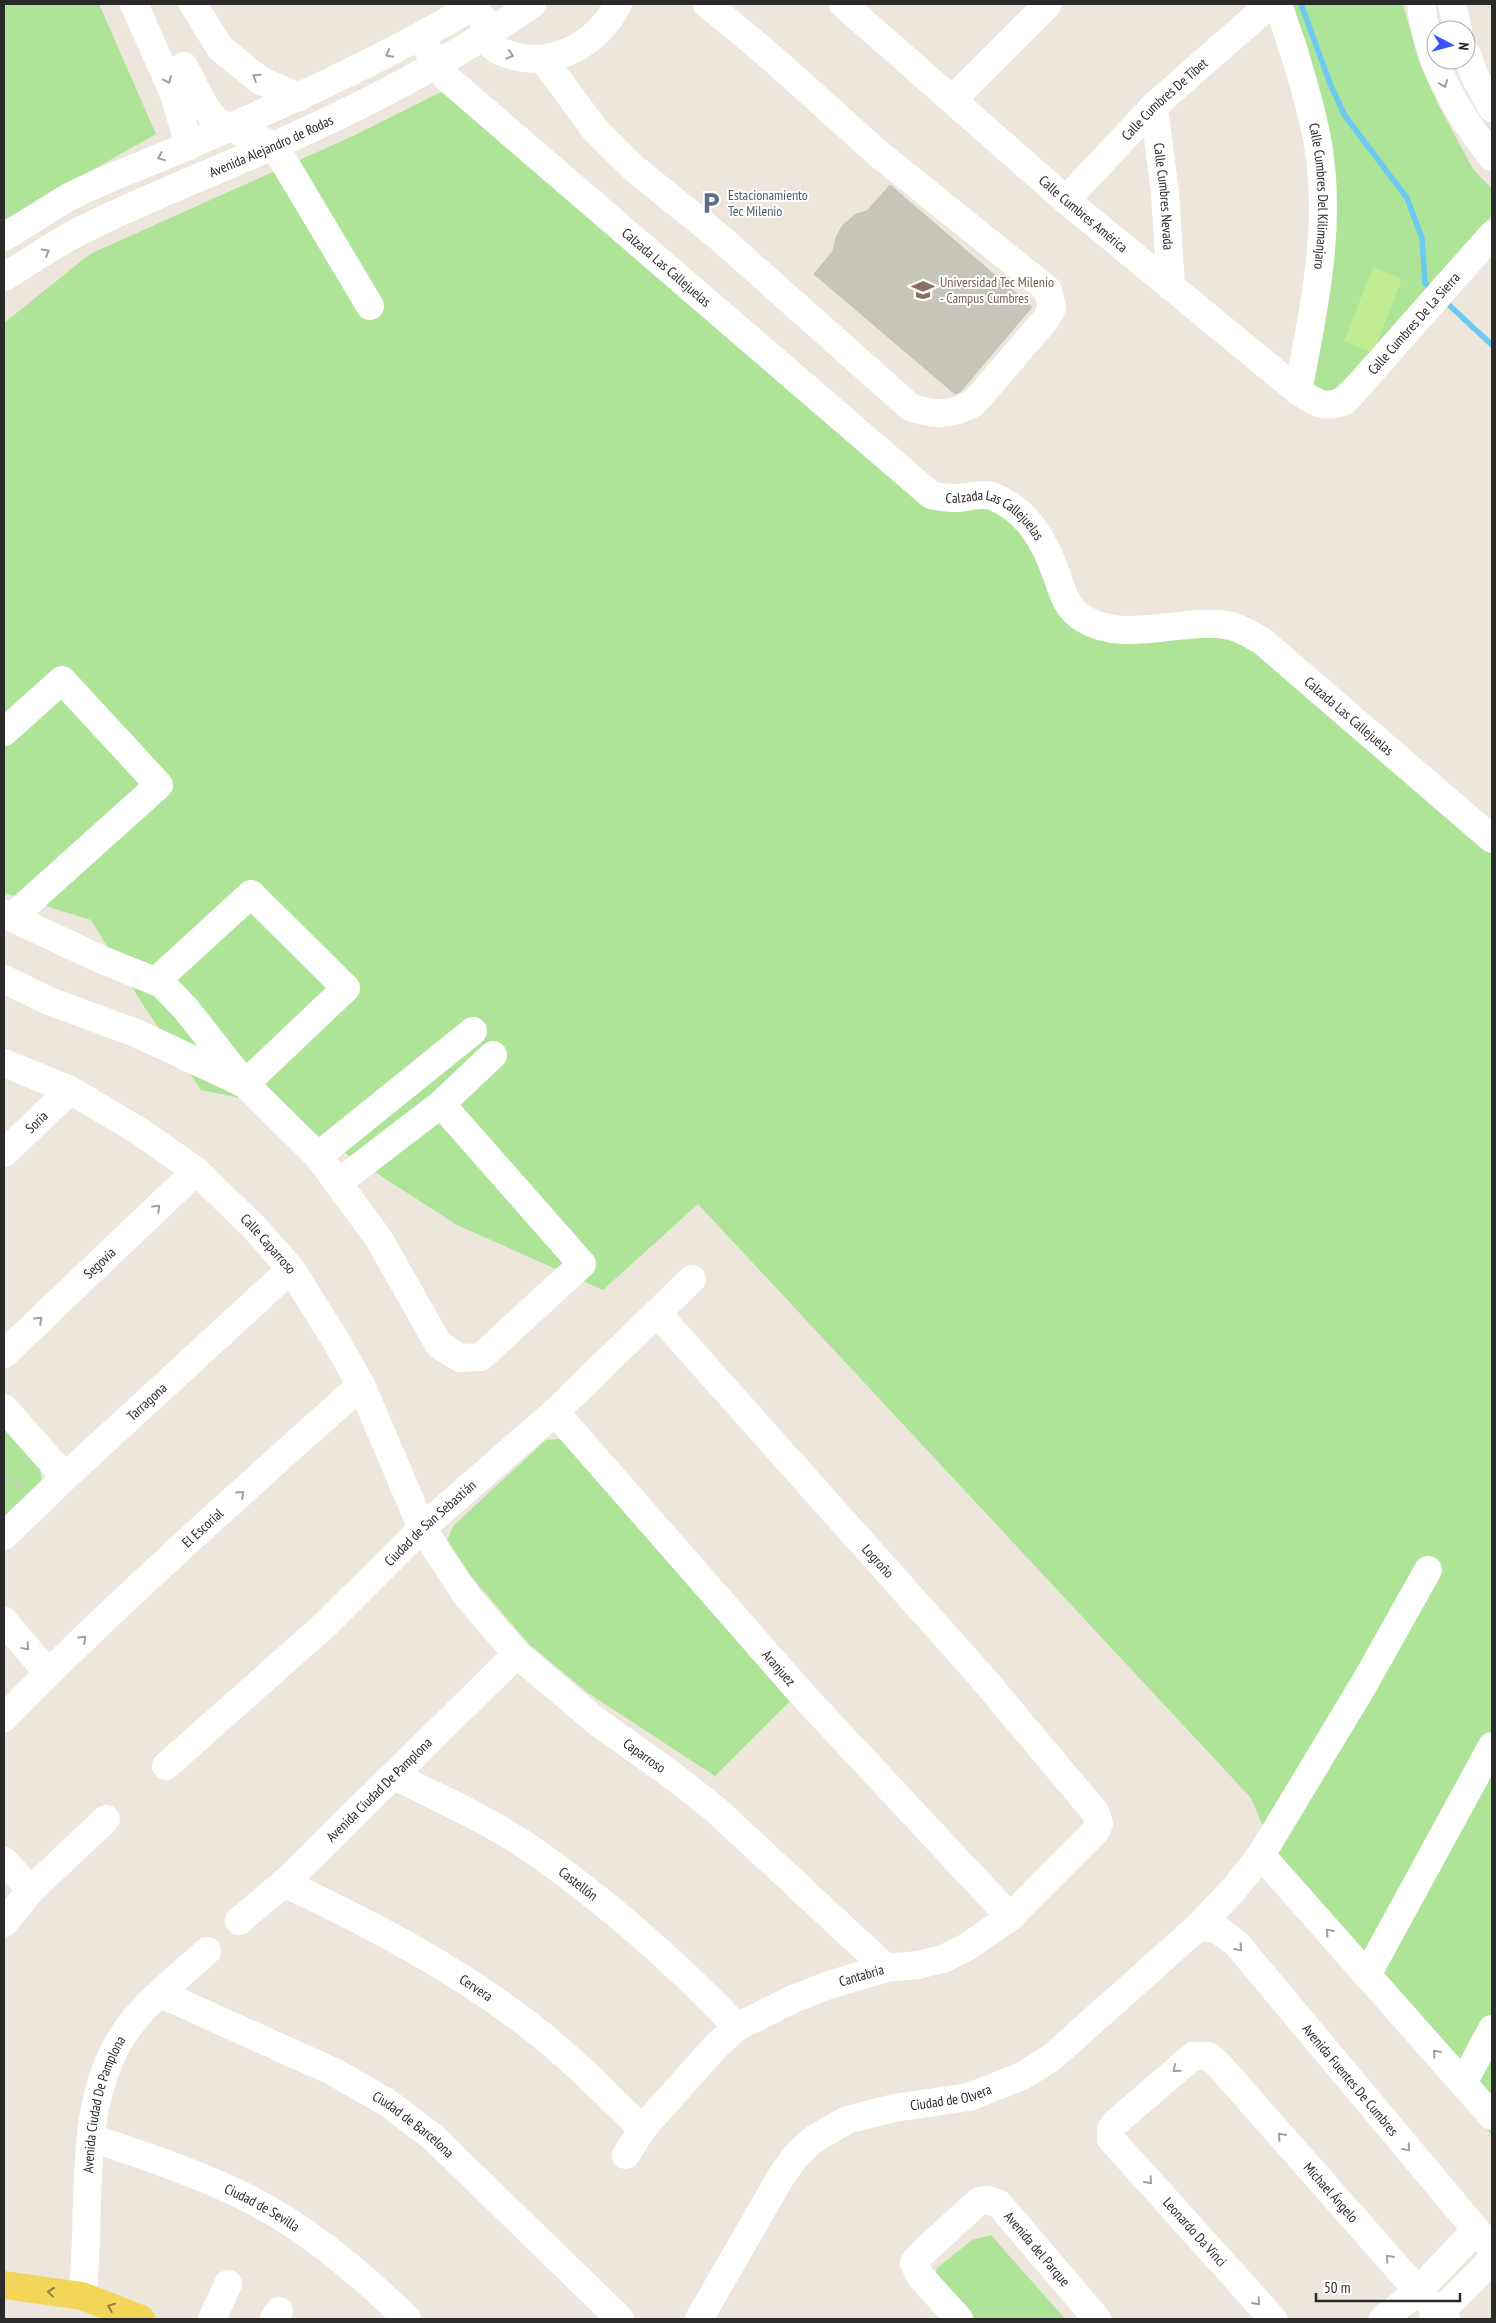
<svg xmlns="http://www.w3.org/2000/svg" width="1496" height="2323" font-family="'PT Sans Narrow',sans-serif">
  <rect width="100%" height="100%" fill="#ece6dc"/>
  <path fill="#aee497" d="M4,4H99L156,134L4,220Z
    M1291,4H1403L1419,62L1440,108L1473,169L1492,189V215L1373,353L1330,393L1321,392L1311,382L1329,298L1337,211L1328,129L1307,44Z
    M445,90L937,500L1015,512L1067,608L1204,630L1257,641L1492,841V2135L1282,1895L1272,1848L1251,1798L698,1204L603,1290L457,1225L269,1104L201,1090L145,1008L91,920L4,893V323L90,254L353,136Z
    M4,1426L40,1467L42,1486L4,1522Z
    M561,1439L571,1447L794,1697L715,1776L588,1693L529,1644L450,1552L447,1541L453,1526L546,1440Z
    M991,2235L1065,2319H968L934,2282L937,2268L972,2240Z"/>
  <path fill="#c2ec92" d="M1373,267L1402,279L1373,353L1344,341Z"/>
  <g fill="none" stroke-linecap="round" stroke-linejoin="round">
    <path stroke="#6cc9f1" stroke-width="5.5" d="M1301,4L1331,86L1345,116L1407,198L1422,238L1425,283L1433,291
      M1450,306L1492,345"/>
  </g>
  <path fill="#c7c4ba" stroke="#c8c2b5" d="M890,185L1032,307L960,392L955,394L814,274L833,251L836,238L842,226L856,214L867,211Z"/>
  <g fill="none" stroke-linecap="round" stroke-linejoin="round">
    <path stroke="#c8c8c8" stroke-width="3" stroke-dasharray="4 2.5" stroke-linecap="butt" d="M4,1474L23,1488"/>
    <g stroke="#fff" stroke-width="28">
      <path d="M134,4L174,94L189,146"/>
      <path d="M193,4L220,48L261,81L300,97"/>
      <path id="s1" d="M843,4L1066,200L1298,391C1316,403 1323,409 1345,401L1492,235"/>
      <path id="s2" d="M1278,4C1293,48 1308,93 1317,139C1333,223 1314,309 1298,391"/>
      <path d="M1421,4C1428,62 1455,111 1492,157"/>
      <path d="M1452,4L1458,30"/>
      <path d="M484,20V38C489,43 495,50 502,52C548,72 597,46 618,4"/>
      <path id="s3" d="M420,38L448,79L931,495C939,497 946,498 954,498C965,498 981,493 992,496C1028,510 1045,542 1057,576C1063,594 1067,609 1084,619C1126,645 1185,616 1231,626C1242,629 1252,635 1262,641L1492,839"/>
      <path d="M1466,53L1475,77L1492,108"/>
      <path d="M543,59L596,131L636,170L719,237L910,407C934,416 952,415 974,403L1046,319L1052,308L1048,290L880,155L765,52L707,4"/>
      <path d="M184,66L203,104L213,118L230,128L274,145L370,306"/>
      <path d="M953,99L1048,4"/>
      <path id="s4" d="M1154,106L1165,193L1171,287"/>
      <path id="s5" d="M1066,200L1154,106L1270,4"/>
      <path d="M4,237C26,224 47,210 69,197C109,176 153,162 194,143C291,101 386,58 477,4"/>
      <path id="s6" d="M4,277C30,261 55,244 82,230C144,199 209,174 273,146C364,106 451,61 532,4"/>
      <path d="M4,732L62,680L159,785L11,918"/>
      <path d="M4,914L100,959L162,984L186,1009L245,1084L318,1156L379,1239L439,1345L460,1358L481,1357L582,1264L441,1104L493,1055"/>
      <path d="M4,979L49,1001L136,1033L245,1084L346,988L251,894L156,981"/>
      <path id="s7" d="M4,1063L70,1090L139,1131L196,1171L254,1227L291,1269L333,1336L361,1385L422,1528L467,1596L517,1654L596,1721L673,1776L715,1809L886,1968"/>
      <path id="s8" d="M4,1153L70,1090"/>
      <path d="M318,1156L473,1031"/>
      <path d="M338,1183L441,1104"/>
      <path id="s9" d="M4,1354L196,1171"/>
      <path d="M4,1408L65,1477"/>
      <path id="s10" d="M555,1412L801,1693L1010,1917"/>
      <path id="s11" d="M4,1536L65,1477L291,1269"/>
      <path d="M4,1621L48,1673"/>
      <path id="s12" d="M4,1718C117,1602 240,1494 361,1385"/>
      <path id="s13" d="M166,1766L326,1624L422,1528L555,1412L692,1279"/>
      <path id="s14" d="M394,1776C440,1798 488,1820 531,1849C606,1901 674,1961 737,2027"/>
      <path d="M1261,1855L1492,2116"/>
      <path d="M4,1861L31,1890"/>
      <path id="s15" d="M284,1883C373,1925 461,1971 539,2033C576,2063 609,2096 642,2129"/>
      <path id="s16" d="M239,1921L284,1883L517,1654"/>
      <path d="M4,1923L31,1890L106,1819"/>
      <path id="s17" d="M1198,1927L1217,1929L1236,1943L1492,2249"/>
      <path d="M1367,1975L1492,1746"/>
      <path id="s18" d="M161,1994L334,2072L388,2103L434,2138L620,2319"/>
      <path d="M1463,2083L1492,2029"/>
      <path id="s19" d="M91,2138C141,2154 190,2171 237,2193C301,2223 357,2270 407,2319"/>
      <path id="s20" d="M626,2155L642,2129L717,2045L737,2027L793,1999L829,1985L886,1968L918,1965L943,1959L967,1947L1010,1917L1095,1832L1099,1824L1095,1812L981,1676L657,1313"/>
      <path id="s21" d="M82,2296C93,2211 75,2109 123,2035C143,2004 180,1976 207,1951"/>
      <path d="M212,2319L228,2284"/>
      <path d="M274,2319L279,2311"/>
      <path id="s22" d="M699,2319L782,2175L795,2157L814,2139L847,2120L894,2108L969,2097L1022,2076L1051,2058L1198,1927L1234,1889L1261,1855L1364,1684L1428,1570"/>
      <path id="s23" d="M959,2319L920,2276L914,2263L919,2256L979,2201L987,2200L999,2204L1097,2319"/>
      <path id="s24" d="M1273,2319L1111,2139V2129L1115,2123L1193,2056H1208L1217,2063L1418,2291L1446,2319"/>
      <path d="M1383,2319L1418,2291L1476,2230"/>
      <path d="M1433,2319L1492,2260"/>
    </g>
    <path stroke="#f3d55a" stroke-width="28" d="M4,2285L82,2296L141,2319"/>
  </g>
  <defs><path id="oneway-chevron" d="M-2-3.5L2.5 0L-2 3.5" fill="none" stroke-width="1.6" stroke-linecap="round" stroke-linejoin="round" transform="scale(1.25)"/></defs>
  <g stroke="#9f9f9f">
    <use href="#oneway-chevron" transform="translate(389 54) rotate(153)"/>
    <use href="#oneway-chevron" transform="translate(510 55) rotate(16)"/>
    <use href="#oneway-chevron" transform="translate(256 77) rotate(-147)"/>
    <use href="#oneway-chevron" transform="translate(168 80) rotate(66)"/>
    <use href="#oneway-chevron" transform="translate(1444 84) rotate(67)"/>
    <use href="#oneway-chevron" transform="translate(161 157) rotate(158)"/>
    <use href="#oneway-chevron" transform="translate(46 252) rotate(-31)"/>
    <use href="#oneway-chevron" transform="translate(157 1208) rotate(-44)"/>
    <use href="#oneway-chevron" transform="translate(39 1320) rotate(-44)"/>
    <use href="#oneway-chevron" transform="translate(241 1494) rotate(-42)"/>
    <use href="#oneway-chevron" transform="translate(83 1639) rotate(-43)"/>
    <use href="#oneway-chevron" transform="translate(26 1647) rotate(50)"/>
    <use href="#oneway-chevron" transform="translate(1329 1932) rotate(-131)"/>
    <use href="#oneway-chevron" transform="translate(1239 1948) rotate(49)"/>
    <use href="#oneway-chevron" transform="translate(1436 2053) rotate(-131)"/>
    <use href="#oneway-chevron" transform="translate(1176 2069) rotate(139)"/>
    <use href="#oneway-chevron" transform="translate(1281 2136) rotate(-131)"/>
    <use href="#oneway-chevron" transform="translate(1407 2148) rotate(50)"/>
    <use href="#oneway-chevron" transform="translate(1149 2181) rotate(48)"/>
    <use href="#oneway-chevron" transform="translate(1389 2258) rotate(-131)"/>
    <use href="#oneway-chevron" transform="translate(1257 2302) rotate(48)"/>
  </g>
  <g stroke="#8e8042">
    <use href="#oneway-chevron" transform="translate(51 2292) rotate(-173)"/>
    <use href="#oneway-chevron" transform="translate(111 2307) rotate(-159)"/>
  </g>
  <defs>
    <symbol id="parking-bare" viewBox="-9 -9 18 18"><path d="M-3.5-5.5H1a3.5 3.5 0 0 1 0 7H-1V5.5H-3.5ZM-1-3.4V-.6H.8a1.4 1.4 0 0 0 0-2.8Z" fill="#5c6f8a" stroke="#fff" stroke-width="2.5" paint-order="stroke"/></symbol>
    <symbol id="university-bare" viewBox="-9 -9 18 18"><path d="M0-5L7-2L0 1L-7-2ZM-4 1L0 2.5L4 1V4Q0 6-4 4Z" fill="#8d6e63" stroke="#fff" stroke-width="2.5" paint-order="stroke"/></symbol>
  </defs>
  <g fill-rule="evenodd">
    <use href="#parking-bare" x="695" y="187" width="32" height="32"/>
    <use href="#university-bare" x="907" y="274" width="32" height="32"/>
  </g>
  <g text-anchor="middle" stroke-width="4" stroke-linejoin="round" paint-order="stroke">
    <g font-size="14" fill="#2a2a2a" stroke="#fff">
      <text dy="5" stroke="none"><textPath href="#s5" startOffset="141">Calle Cumbres De Tíbet</textPath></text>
      <text dy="5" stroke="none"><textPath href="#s6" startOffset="298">Avenida Alejandro de Rodas</textPath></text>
      <text dy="5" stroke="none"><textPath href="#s2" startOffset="198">Calle Cumbres Del Kilimanjaro</textPath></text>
      <text dy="5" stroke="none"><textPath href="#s4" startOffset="91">Calle Cumbres Nevada</textPath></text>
      <text dy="5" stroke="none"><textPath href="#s1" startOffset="319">Calle Cumbres América</textPath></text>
      <text dy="5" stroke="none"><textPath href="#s3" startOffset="338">Calzada Las Callejuelas</textPath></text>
      <text dy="5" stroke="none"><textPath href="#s1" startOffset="752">Calle Cumbres De La Sierra</textPath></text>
      <text dy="5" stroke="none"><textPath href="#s3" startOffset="758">Calzada Las Callejuelas</textPath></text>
      <text dy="5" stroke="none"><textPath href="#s3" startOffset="1206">Calzada Las Callejuelas</textPath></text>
      <text dy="5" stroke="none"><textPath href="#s8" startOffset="45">Soria</textPath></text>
      <text dy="5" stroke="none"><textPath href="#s7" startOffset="324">Calle Caparroso</textPath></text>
      <text dy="5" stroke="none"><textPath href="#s9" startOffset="132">Segovia</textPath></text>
      <text dy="5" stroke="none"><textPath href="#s11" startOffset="196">Tarragona</textPath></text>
      <text dy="5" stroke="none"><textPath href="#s13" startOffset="359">Ciudad de San Sebastián</textPath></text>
      <text dy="5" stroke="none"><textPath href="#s12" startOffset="275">El Escorial</textPath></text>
      <text transform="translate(878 1561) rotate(48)" y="5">Logroño</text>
      <text dy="5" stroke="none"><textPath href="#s10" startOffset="340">Aranjuez</textPath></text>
      <text dy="5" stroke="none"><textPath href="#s7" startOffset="970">Caparroso</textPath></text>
      <text dy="5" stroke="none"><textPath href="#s16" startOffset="192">Avenida Ciudad De Pamplona</textPath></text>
      <text dy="5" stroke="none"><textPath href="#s14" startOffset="214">Castellón</textPath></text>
      <text dy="5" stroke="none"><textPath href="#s20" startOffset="305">Cantabria</textPath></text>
      <text dy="5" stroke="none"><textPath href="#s15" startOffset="219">Cervera</textPath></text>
      <text dy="5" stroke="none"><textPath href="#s17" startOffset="221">Avenida Fuentes De Cumbres</textPath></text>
      <text dy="5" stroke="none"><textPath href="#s22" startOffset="359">Ciudad de Olvera</textPath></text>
      <text dy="5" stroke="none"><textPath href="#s21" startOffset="194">Avenida Ciudad De Pamplona</textPath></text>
      <text dy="5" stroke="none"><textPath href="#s18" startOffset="285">Ciudad de Barcelona</textPath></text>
      <text dy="5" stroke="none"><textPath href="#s24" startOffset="561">Michael Ángelo</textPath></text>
      <text dy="5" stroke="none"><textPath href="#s19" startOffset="185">Ciudad de Sevilla</textPath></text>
      <text transform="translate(1195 2232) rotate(48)" y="5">Leonardo Da Vinci</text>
      <text dy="5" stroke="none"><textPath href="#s23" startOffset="242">Avenida del Parque</textPath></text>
    </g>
    <g font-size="14" fill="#4e5e75" stroke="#fff" text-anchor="start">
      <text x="728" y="200">Estacionamiento<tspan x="728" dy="16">Tec Milenio</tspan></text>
    </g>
    <g font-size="14" fill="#785e54" stroke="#fff" text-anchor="start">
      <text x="940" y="287">Universidad Tec Milenio<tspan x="940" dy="16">- Campus Cumbres</tspan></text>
    </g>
  </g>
  <rect width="1496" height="2323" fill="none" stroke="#2a2a2a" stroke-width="10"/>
  <g transform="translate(1451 45) rotate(96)"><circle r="24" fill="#ffffff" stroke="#aaaaaa"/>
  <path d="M0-4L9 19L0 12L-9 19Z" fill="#3855fd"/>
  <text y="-8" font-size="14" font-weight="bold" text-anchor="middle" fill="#2a2a2a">N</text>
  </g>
  <path d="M1316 2293v8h144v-8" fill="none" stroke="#2a2a2a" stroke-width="2.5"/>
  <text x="1324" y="2293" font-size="15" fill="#2a2a2a" stroke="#ffffff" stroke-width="4" paint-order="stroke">50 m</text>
</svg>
